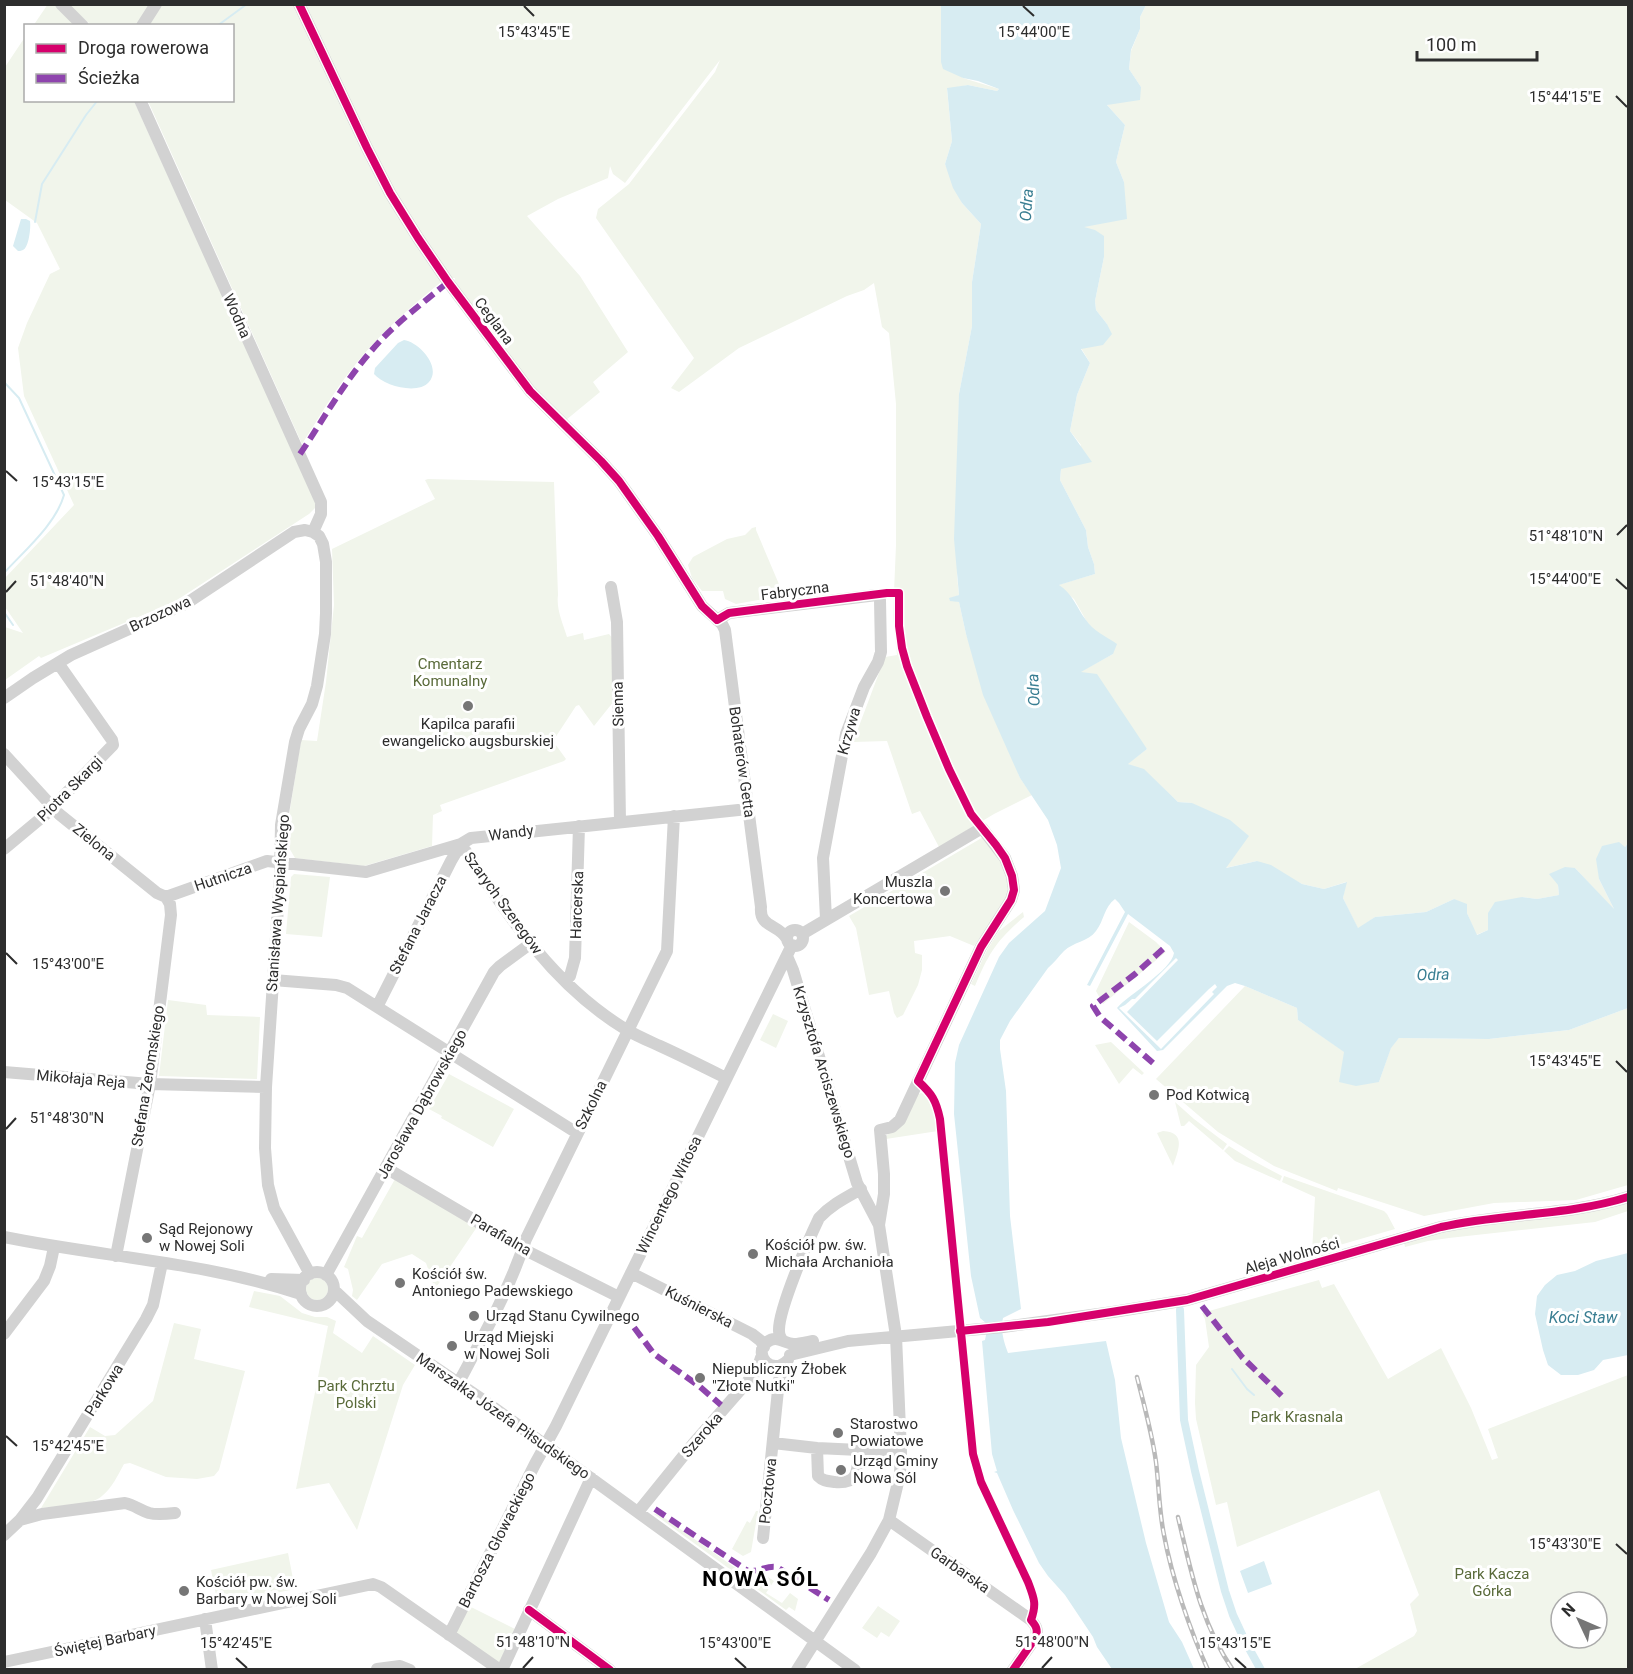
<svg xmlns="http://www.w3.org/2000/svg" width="1633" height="1674" font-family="Roboto,sans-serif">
  <rect width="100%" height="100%" fill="#fff"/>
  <path fill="#f1f5eb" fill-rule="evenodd" d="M48,4L55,5L77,25L33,26Z
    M69,5H941V62L963,78L999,89L997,91L968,85L947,89L952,141L945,164L962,203L981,224L972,282V326L959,394L957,576L959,595L949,599L959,602L966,634L1020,778L1032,795L994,814L939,847L920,811L912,814L887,741L853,742L885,657L897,655L893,616L896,545V404L889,333L882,327L874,283L864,290L847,296L739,348L679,392L671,388L694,358L596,218L598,209L629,184L715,72L720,60L625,183L613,174L610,166L608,178L558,199L527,216L580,276L628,352L593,382L600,392L566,420L543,400L454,282L455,278H449L441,282C408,309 377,336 351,370C333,393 318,419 302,444L148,101L232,100V26L91,25Z
    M1146,5H1628V843L1599,879L1615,911L1575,868L1558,885L1559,895L1537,899L1522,897L1488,930L1476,935L1467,913L1454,899L1426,912L1375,917L1358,929L1343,898L1346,882L1324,889L1302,884L1257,861L1225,868L1192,803L1178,802L1144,770L1127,764L1147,749L1080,672L1113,654L1087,622L1074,599L1058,585L1095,574L1094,564L1088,547L1086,530L1060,480L1061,469L1081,445L1070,431L1077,395L1090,363L1081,348L1107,324L1096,310L1095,301L1104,257L1082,227L1124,182L1116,162L1125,125L1107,105L1141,87L1129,69L1131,51L1140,29V17Z
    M25,37L26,100L134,101L317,504L315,508L309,514L174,602L41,658L39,656L5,680V627L23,633L5,607V578L74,505L24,396L18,348L27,323L50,274L60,269L37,223L5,200V67Z
    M428,479L554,482L558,595C556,609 563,624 567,637L583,633L584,640L609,634L613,639L614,701L594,726L579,705L576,706L553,741L566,759L564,761L440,805L442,811L433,815L432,846L364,866L295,858L285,841L301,740L317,741L326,682L334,605L332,549L435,499L425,480Z
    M756,527V530L784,596L781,598L758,600L736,604L725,599L723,591H702L692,578L688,565L693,557L727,539L745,535L752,528Z
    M985,836L1004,862L1010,895L974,946L950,936L914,941L915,953L922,955V970L918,985L903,1015L897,1018L894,1013L889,991L869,995L856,928L849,916Z
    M294,874L330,877L322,937L286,934L291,877Z
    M1023,912L1024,917C996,941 989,953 975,986L971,984L987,950L999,931Z
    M1129,922L1156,942L1166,952L1103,1004L1096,991Z
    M1245,986L1297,1008L1298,1020L1345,1052L1379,1082L1391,1047L1399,1038L1489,1039L1569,1030L1628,1008V1185L1576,1200L1494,1203L1424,1216L1338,1188L1337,1191L1274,1166L1218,1132L1156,1079Z
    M168,1000L206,1005L207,1015L260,1017L257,1079L159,1076Z
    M773,1014L788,1021L776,1048L760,1040Z
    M1111,1042L1144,1073L1142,1075L1133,1068L1119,1084L1095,1045Z
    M449,1074L514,1109L493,1147L441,1118L442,1116L429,1109Z
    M921,1093C936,1097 935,1118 938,1131L886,1139L885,1137L897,1127L916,1095Z
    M1175,1102L1194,1119L1227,1144L1223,1150L1189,1121L1184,1126H1181Z
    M1163,1131C1187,1132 1178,1151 1173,1166L1157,1133Z
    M1229,1146L1250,1159L1282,1176L1280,1181L1235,1161L1224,1151Z
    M1284,1176L1384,1211L1387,1214L1395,1229L1312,1253L1315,1197L1282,1182Z
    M395,1179L477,1227L435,1289L426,1263L412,1254L382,1264L357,1300L352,1296L353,1290L348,1269L344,1267L357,1236L362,1238Z
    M1628,1201V1211L1595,1222L1449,1238L1428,1241L1405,1247L1404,1242L1473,1224Z
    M306 1289a11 11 0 1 1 22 0a11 11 0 1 1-22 0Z
    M1319,1280L1322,1288L1334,1284L1388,1379L1441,1348L1471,1408L1492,1460L1498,1458L1488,1429L1628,1375V1669H1355L1414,1636L1417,1631L1410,1604L1419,1595L1379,1490L1237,1547L1227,1502L1216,1505L1196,1419L1195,1403L1196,1365L1209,1347L1205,1319L1202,1313ZM1561,1602H1597V1638H1561Z
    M254,1291L280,1296L302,1313L315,1317H327L336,1321L333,1333L362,1353L373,1336L415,1365L403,1385L357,1530L329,1483L296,1489L328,1326L249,1307Z
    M174,1323L201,1329L194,1359L245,1371L219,1470L214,1476L197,1479L166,1477L130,1463L124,1464C118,1475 112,1488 102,1496C90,1507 57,1506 41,1508L90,1427L105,1436L115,1435L153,1401Z
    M756,1511H758L751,1552L743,1556L732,1549L747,1521L750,1523Z
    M654,1514H659L761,1586L768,1577L774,1581L766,1593L782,1603L790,1593L798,1599L795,1611L789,1607L786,1610Z
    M288,1553L295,1589L218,1605L211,1570Z
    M467,1605L515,1629L498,1665L452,1633Z
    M878,1606L900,1621L889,1637L881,1632L877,1638L862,1628Z"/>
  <path fill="#d7ecf2" d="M941,5H1146L1140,17V29L1131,50L1129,69L1141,87L1140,100L1107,105L1125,125L1116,162L1124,182L1127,219L1084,227L1095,230L1104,236V257L1095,301L1096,310L1107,324L1112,334L1103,345L1081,349L1090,363L1077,395L1070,431L1092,462L1061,469L1060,480L1086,530L1088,547L1094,564L1095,574L1059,585C1073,594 1076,607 1086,620C1092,630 1107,637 1117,644L1113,654L1081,672L1097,674L1147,749L1128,764L1144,769L1178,802L1192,803L1230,820L1249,836L1226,868L1257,861L1271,865L1302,884L1324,889L1347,882L1343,898L1358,928L1375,917L1426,912L1454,899L1467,904V913L1477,935L1488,930V913L1495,902L1522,897L1537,899L1559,895L1558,885L1549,874L1565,867L1575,868L1614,909L1599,879L1596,859L1602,846L1619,842L1625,847L1628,843V1008L1569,1030L1489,1039L1399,1038L1391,1048L1379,1082L1356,1086L1339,1082L1344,1052L1298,1020L1297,1008L1245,986L1235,983L1227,986L1163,1050L1157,1051L1117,1008C1129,994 1171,971 1174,953L1170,946L1128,914L1090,986L1087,985L1125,912L1119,903L1115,899C1104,907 1104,921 1096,931C1088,942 1073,942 1064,951C1058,957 1054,963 1048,968L1010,1021L1000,1040V1049L1006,1091L1010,1216L1021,1309L1003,1318C1000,1330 1004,1342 1008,1353L1106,1341L1115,1380L1121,1438L1146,1543L1169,1622L1182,1642L1194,1669H1112L1097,1647L1093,1637L1065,1595L1048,1576L1039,1563L1013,1510L997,1473L994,1472L997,1471L992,1454L982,1341L985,1340L987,1330L986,1323L980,1318L971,1276L954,1114L955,1063L959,1045L999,957L1009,943L1045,911L1061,868L1057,845L1048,820L1020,778L983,695L966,634L959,602L950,601L949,598L959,595L954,539L959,394L972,326V282L981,224L962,203L953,188L945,164L952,141L947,88L968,85L997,91L999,89L978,81L963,78L943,69L941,62Z
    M21,219H26L30,221C31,227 29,247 23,250C21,251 19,251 18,251L13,246Z
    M404,340C419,342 442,367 429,382C418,395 384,386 374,374L375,368L398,343Z
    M1628,1253V1355L1603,1360L1594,1370L1578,1375H1561L1548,1365L1543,1350L1535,1314L1537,1296L1545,1285L1557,1275L1575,1271L1596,1261Z
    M1264,1561L1272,1584L1248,1593L1240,1571Z"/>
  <path fill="#fff" d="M1176,958L1178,960L1127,1012L1157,1041L1209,989L1215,984L1217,987L1212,992L1214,994L1161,1049L1119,1008L1125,1005L1132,999H1135Z"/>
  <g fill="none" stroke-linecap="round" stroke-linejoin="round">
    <path stroke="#d7ecf2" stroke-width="2" d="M217,26L247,4
      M35,222L42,184L86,115L98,100
      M4,334L5,343
      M4,382L19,398L64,495C56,524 24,551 4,573
      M4,612L13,625
      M1232,1369L1247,1389L1254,1395"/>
    <path stroke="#d7ecf2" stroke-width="8" d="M1180,1310L1184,1420L1195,1471L1225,1591L1233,1615L1246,1643L1261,1670"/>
    <path stroke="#d2d2d2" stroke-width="12" d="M61,4L83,26
      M299,4L367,148L390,193L418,238L448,282L530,391L601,461L619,481L658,536L702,606L722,624L725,630L761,907C759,928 779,924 787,939
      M142,26L156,4
      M140,100L321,502V514L313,532
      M611,587L617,622L620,822
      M717,620L729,613L877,595L880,600L881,652L878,662L864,687L846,734L823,858L826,919
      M4,698L33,678L71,655L187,603L294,532L305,530L313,532L319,536L323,544L326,562V613L325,634L317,686L312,704L299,729L295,742L281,825L280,877L266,1087L265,1148L268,1185L274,1208L310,1274
      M4,754L59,814L157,893L166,897
      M4,849L46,814L113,745L112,740L58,663
      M166,897L267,861L366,872L461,844L471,838L748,809
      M787 938a8 8 0 1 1 16 0a8 8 0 1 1-16 0Z
      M802,934L982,828L1005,858L1012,876L1014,890L1011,900L981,947L900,1120L892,1127L880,1130L884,1174V1194L879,1225
      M787,956L793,970L857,1183L879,1225L896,1336L901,1452L900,1474L889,1520L871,1553L797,1670
      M273,980L336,985L347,988L577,1133
      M565,981L570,976L575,958L579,826
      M377,1007L451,861L461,844C507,914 553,986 627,1030C637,1036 649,1041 660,1046C682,1056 704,1067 726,1078
      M4,1072L150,1084L266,1087
      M386,1168L527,1251L619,1297
      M4,1237C103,1257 205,1262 301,1294
      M116,1256L150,1084L171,915L170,904L166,897
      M300 1289a17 17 0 1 1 34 0a17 17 0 1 1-34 0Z
      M631,1273L752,1334L761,1341L764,1347
      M326,1275L494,972L500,966L530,944
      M271,1279L304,1280
      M334,1290L367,1321L486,1402L855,1670
      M4,1334L44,1281L50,1266L54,1247
      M782,1340C780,1336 779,1336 779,1331C778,1310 809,1239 819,1218C831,1205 845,1198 861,1189
      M790,1355L848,1341L1003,1327L1113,1312L1187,1300L1441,1227C1503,1213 1567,1216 1628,1197
      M788,1360C772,1377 752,1354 767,1342C777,1334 784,1344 794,1344C800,1344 807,1342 813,1341
      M459,1382C483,1337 510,1288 526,1239L667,951L674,816
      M773,1443L817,1448L901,1452
      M817,1448L818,1476C823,1481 827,1481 835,1482C860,1484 857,1470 859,1450
      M638,1512L693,1444L756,1372L762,1355
      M20,1520L42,1514L125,1503C134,1505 140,1510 149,1513C157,1515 166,1514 175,1513
      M889,1520L1031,1620C1036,1626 1038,1629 1036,1637L1013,1670
      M4,1535L20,1520L37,1498L146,1319L153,1305L162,1263
      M763,1538L779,1380L786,1362
      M529,1610L610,1670
      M205,1619L212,1670
      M449,1635L535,1464L556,1426L792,945
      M4,1662L373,1584L381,1587L500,1670
      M377,1669L400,1666L410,1670
      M502,1670L591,1478"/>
    <defs>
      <path id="rail" d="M1137,1377C1144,1405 1152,1433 1156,1462C1159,1486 1159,1511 1164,1535C1172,1578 1190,1630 1208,1670
        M1178,1517C1191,1571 1201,1624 1233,1670"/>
    </defs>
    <use href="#rail" stroke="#b9b9b9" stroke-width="4.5"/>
    <use href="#rail" stroke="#fff" stroke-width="2" stroke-dasharray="7" stroke-linecap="butt"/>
    <path stroke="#8e44ad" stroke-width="6" stroke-dasharray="12 6" stroke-linecap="butt" d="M300,454C323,420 344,382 372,350C394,324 422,304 448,282
      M1153,1063L1100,1017L1093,1006L1135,974L1163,949
      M1202,1306L1242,1357L1284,1398
      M619,1318L633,1326L654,1354L699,1386L721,1405
      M655,1509L748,1571C759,1572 767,1565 777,1567L829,1600"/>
    <defs>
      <path id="cycleway" d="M299,4L367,148L390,193L418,238L448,282L530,391L601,461L619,481L658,536L702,606L717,620L729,613L887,593H899V626L902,648L907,666L927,717L949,769L971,814L996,845L1005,858L1012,876L1014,890L1011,900L981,947L918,1081C932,1094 936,1100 940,1119L973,1454L981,1482L1028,1582C1034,1598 1037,1604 1031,1620C1036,1626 1038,1629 1036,1637L1013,1670
        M960,1331L1048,1322L1187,1300L1441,1227C1503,1213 1567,1216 1628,1197
        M529,1610L610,1670"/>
    </defs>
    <use href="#cycleway" stroke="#fff" stroke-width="11"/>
    <use href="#cycleway" stroke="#d6006c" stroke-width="8"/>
  </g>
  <path fill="none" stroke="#2d2d2d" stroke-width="2" d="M524,6L534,16M1023,6L1034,16M1616,96L1627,107M6,471L17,481M1617,535L1627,525M1616,579L1627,589M6,592L16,581M6,953L17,964M1616,1061L1627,1072M6,1129L16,1118M6,1436L17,1446M1616,1544L1627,1554M236,1658L247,1668M735,1658L746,1668M1235,1658L1246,1668M523,1668L533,1657M1042,1668L1052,1657"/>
  <g fill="#767676" stroke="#fff" stroke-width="2">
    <circle cx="468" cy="706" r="6"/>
    <circle cx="945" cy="891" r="6"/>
    <circle cx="1154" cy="1095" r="6"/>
    <circle cx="147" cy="1238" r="6"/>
    <circle cx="753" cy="1254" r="6"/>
    <circle cx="400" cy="1283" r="6"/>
    <circle cx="474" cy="1316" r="6"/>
    <circle cx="452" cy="1346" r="6"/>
    <circle cx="700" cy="1378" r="6"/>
    <circle cx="838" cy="1433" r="6"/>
    <circle cx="841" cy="1470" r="6"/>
    <circle cx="184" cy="1591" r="6"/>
  </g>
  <g text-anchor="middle" stroke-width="6" stroke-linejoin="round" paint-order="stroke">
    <g font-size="15" fill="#2d2d2d" stroke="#fff">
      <text transform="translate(237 316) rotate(66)" y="5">Wodna</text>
      <text transform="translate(494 321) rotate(53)" y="5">Ceglana</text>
      <text transform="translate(795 591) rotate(-7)" y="5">Fabryczna</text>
      <text transform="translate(160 614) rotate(-25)" y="5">Brzozowa</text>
      <text transform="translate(618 704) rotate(-91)" y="5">Sienna</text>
      <text transform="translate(849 731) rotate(-74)" y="5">Krzywa</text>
      <text transform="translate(742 762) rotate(82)" y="5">Bohaterów Getta</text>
      <text transform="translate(70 789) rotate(-45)" y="5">Piotra Skargi</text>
      <text transform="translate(511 833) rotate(-7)" y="5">Wandy</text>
      <text transform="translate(94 842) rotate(39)" y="5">Zielona</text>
      <text transform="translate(223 877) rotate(-19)" y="5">Hutnicza</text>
      <text transform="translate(278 903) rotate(-86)" y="5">Stanisława Wyspiańskiego</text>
      <text transform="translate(503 903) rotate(54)" y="5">Szarych Szeregów</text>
      <text transform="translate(577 905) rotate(-88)" y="5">Harcerska</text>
      <text transform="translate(418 925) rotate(-63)" y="5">Stefana Jaracza</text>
      <text transform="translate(824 1072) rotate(73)" y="5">Krzysztofa Arciszewskiego</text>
      <text transform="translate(148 1076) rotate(-81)" y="5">Stefana Żeromskiego</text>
      <text transform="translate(81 1079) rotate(5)" y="5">Mikołaja Reja</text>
      <text transform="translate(422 1104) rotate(-61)" y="5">Jarosława Dąbrowskiego</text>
      <text transform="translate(591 1105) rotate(-64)" y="5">Szkolna</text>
      <text transform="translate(669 1195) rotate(-64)" y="5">Wincentego Witosa</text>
      <text transform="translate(501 1235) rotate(30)" y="5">Parafialna</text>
      <text transform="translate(1292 1256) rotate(-16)" y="5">Aleja Wolności</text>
      <text transform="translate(699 1307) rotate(27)" y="5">Kuśnierska</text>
      <text transform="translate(104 1390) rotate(-58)" y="5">Parkowa</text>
      <text transform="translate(503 1416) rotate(35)" y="5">Marszałka Józefa Piłsudskiego</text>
      <text transform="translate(702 1435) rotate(-49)" y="5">Szeroka</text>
      <text transform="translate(768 1491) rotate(-84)" y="5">Pocztowa</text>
      <text transform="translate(497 1540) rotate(-63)" y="5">Bartosza Głowackiego</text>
      <text transform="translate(960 1570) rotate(35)" y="5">Garbarska</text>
      <text transform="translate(105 1641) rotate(-12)" y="5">Świętej Barbary</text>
    </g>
    <g font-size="15" fill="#596a39" stroke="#fff">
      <text x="450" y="669">Cmentarz<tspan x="450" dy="17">Komunalny</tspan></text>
      <text x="356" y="1391">Park Chrztu<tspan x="356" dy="17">Polski</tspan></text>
      <text x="1297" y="1422">Park Krasnala</text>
      <text x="1492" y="1579">Park Kacza<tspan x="1492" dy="17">Górka</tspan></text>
    </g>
    <g font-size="15" fill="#2d2d2d" stroke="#fff" text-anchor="start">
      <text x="468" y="729" text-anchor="middle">Kapilca parafii<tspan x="468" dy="17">ewangelicko augsburskiej</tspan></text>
      <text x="933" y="887" text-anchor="end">Muszla<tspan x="933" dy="17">Koncertowa</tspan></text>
      <text x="1166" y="1100">Pod Kotwicą</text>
      <text x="159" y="1234">Sąd Rejonowy<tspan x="159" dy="17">w Nowej Soli</tspan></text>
      <text x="765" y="1250">Kościół pw. św.<tspan x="765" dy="17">Michała Archanioła</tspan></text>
      <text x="412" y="1279">Kościół św.<tspan x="412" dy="17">Antoniego Padewskiego</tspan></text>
      <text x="486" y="1321">Urząd Stanu Cywilnego</text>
      <text x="464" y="1342">Urząd Miejski<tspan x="464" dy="17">w Nowej Soli</tspan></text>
      <text x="712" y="1374">Niepubliczny Żłobek<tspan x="712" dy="17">"Złote Nutki"</tspan></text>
      <text x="850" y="1429">Starostwo<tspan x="850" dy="17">Powiatowe</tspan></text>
      <text x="853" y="1466">Urząd Gminy<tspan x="853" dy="17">Nowa Sól</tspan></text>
      <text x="196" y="1587">Kościół pw. św.<tspan x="196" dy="17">Barbary w Nowej Soli</tspan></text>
    </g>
    <g font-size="16" font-style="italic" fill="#397e92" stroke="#fff">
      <text transform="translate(1026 205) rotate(-86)" y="6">Odra</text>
      <text transform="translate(1033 690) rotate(-93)" y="6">Odra</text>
      <text transform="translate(1433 974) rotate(-2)" y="6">Odra</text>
      <text x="1583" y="1323">Koci Staw</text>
    </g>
    <g font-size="21" font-weight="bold" letter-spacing="1.5" fill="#000" stroke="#fff">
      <text x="761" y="1586">NOWA SÓL</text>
    </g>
  </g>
  <g font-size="15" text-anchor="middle" fill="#2d2d2d" stroke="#fff" stroke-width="6" stroke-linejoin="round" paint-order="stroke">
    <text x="534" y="37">15°43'45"E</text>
    <text x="1034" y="37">15°44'00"E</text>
    <text x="1565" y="102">15°44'15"E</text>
    <text x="68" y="487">15°43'15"E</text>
    <text x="1566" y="541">51°48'10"N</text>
    <text x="1565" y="584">15°44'00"E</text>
    <text x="67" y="586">51°48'40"N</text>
    <text x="68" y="969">15°43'00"E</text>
    <text x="1565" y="1066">15°43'45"E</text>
    <text x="67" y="1123">51°48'30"N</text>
    <text x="68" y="1451">15°42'45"E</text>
    <text x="1565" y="1549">15°43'30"E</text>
    <text x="533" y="1647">51°48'10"N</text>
    <text x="1052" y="1647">51°48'00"N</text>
    <text x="236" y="1648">15°42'45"E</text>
    <text x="735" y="1648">15°43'00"E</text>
    <text x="1235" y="1648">15°43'15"E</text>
  </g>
  <rect width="1633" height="1674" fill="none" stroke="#2d2d2d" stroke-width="12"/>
  <rect x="24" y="24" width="210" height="78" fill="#ffffff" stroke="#ababab" stroke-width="1.5"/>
  <rect x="36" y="44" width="30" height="9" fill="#d6006c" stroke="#ababab" stroke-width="1.5"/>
  <text x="78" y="54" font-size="18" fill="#2d2d2d">Droga rowerowa</text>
  <rect x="36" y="74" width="30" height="9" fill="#8e44ad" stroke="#ababab" stroke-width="1.5"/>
  <text x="78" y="84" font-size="18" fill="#2d2d2d">Ścieżka</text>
  <g transform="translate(1579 1620) rotate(314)"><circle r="28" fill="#ffffff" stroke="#ababab" stroke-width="1.5"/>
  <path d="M0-4.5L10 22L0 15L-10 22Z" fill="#767676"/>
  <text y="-9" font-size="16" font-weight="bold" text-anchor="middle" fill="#2d2d2d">N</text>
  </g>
  <path d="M1417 51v9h120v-9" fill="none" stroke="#2d2d2d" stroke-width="3"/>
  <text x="1426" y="51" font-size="18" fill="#2d2d2d" stroke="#ffffff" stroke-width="4.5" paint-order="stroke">100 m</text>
</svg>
